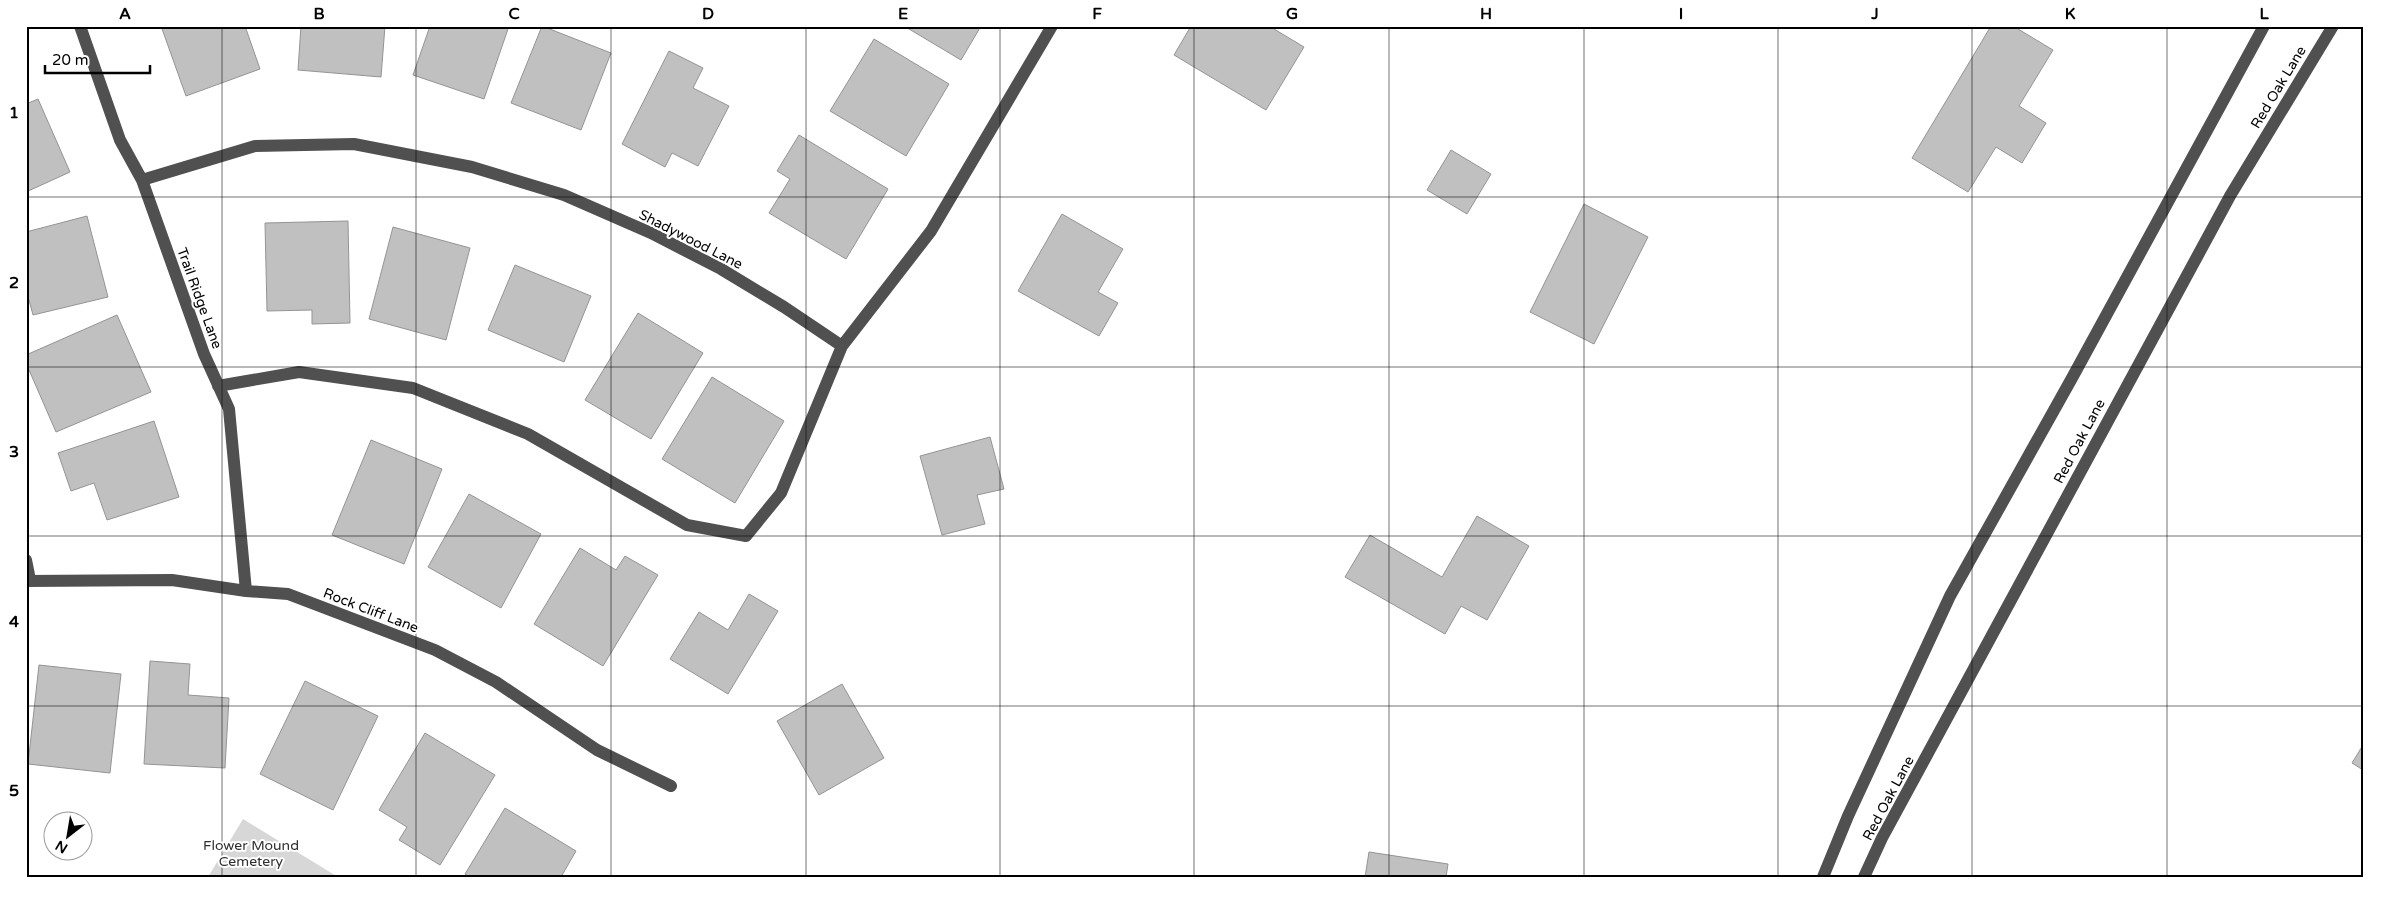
<svg xmlns="http://www.w3.org/2000/svg" width="2389" height="903" font-family="'Varela Round',sans-serif">
  <rect width="100%" height="100%" fill="#fff"/>
  <path fill="#d7d7d7" d="M243,819L338,877H208Z"/>
  <path fill="#c0c0c0" stroke="#949494" d="M161,26H245L260,69L186,96Z
    M301,26H385L381,77L298,70Z
    M430,26H509L484,99L413,75Z
    M542,26L611,53L581,130L511,103Z
    M904,26H981L961,60Z
    M1191,26H1269L1304,47L1266,110L1174,55Z
    M1991,26H2013L2053,50L2019,106L2046,123L2022,163L1996,147L1968,192L1912,158Z
    M874,39L949,84L906,156L830,111Z
    M669,51L703,68L693,88L729,106L698,166L672,153L665,167L622,144Z
    M38,99L70,172L26,192V104Z
    M799,135L888,189L846,259L769,213L790,179L777,171Z
    M1451,150L1491,174L1467,214L1427,190Z
    M1584,204L1648,237L1594,344L1530,312Z
    M1062,214L1123,249L1098,292L1118,303L1099,336L1018,291Z
    M87,216L108,297L33,315L26,289V232Z
    M348,221L350,323L312,324V310L267,311L265,223Z
    M393,227L470,248L446,340L369,319Z
    M515,265L591,296L564,362L488,330Z
    M638,313L703,353L651,439L585,400Z
    M117,315L151,392L56,432L26,363V355Z
    M712,377L784,421L735,503L662,459Z
    M154,421L179,497L107,520L94,483L71,491L58,453Z
    M990,437L1004,489L977,495L985,524L942,535L920,456Z
    M371,440L442,469L404,564L332,535Z
    M469,494L541,534L501,608L428,567Z
    M1477,516L1529,546L1487,620L1461,606L1445,634L1345,577L1370,535L1442,577Z
    M580,548L616,570L625,556L658,575L603,666L534,624Z
    M749,594L778,611L728,694L670,659L699,612L728,630Z
    M150,661L190,664L188,695L229,698L225,768L144,764Z
    M39,665L121,674L110,773L28,764Z
    M305,681L378,716L333,810L260,774Z
    M842,684L884,758L819,795L777,721Z
    M425,733L495,775L440,865L399,840L407,827L379,810Z
    M2363,745V770L2352,763Z
    M505,808L576,851L561,877H470L465,874Z
    M1369,852L1448,864L1446,877H1365Z"/>
  <g fill="none" stroke-linecap="round" stroke-linejoin="round">
    <path stroke="#505050" stroke-width="12" d="M80,26L120,140L142,180L204,354L229,409L246,591
      M142,180L255,146L354,144L472,167L564,195L651,233L721,269L784,307L842,346L931,231L1052,26
      M218,386L299,372L413,388L528,434L687,525L746,536L781,493L842,346
      M26,560L30,580
      M26,581L172,580L246,591L288,594L435,650L496,682L597,750L671,786
      M1823,877L1848,816L1950,596L2072,378L2264,26
      M1864,877L1882,838L2230,196L2333,26"/>
  </g>
  <path fill="none" stroke="#000" stroke-width="1" stroke-opacity="0.55" d="M222,26V877M416,26V877M611,26V877M806,26V877M1000,26V877M1194,26V877M1389,26V877M1584,26V877M1778,26V877M1972,26V877M2167,26V877M26,197H2363M26,367H2363M26,536H2363M26,706H2363"/>
  <g text-anchor="middle" stroke-width="4" stroke-linejoin="round" paint-order="stroke">
    <g font-size="14" fill="#000" stroke="#fff">
      <text transform="translate(2278 87) rotate(-59)" y="5">Red Oak Lane</text>
      <text transform="translate(691 239) rotate(27)" y="5">Shadywood Lane</text>
      <text transform="translate(200 298) rotate(70)" y="5">Trail Ridge Lane</text>
      <text transform="translate(2079 441) rotate(-62)" y="5">Red Oak Lane</text>
      <text transform="translate(371 610) rotate(21)" y="5">Rock Cliff Lane</text>
      <text transform="translate(1888 798) rotate(-62)" y="5">Red Oak Lane</text>
    </g>
    <g font-size="14" fill="#2e2e2e" stroke="#fff">
      <text x="251" y="850">Flower Mound<tspan x="251" dy="16">Cemetery</tspan></text>
    </g>
  </g>
  <rect width="2389" height="903" fill="none" stroke="#ffffff" stroke-width="55"/>
  <g transform="translate(68 836) rotate(211)"><circle r="24" fill="#ffffff" stroke="#999999"/>
  <path d="M0-4L9 19L0 12L-9 19Z" fill="#000000"/>
  <text y="-8" font-size="14" font-weight="bold" text-anchor="middle" fill="#000000">N</text>
  </g>
  <path d="M45 65v8h105v-8" fill="none" stroke="#000000" stroke-width="2.5"/>
  <text x="52" y="65" font-size="15" fill="#000000" stroke="#ffffff" stroke-width="4" paint-order="stroke">20 m</text>
  <rect x="28" y="28" width="2334" height="848" fill="none" stroke="#000" stroke-width="2"/>
  <g font-size="16" text-anchor="middle" font-weight="bold" fill="#000">
    <text x="125" y="19">A</text>
    <text x="319" y="19">B</text>
    <text x="514" y="19">C</text>
    <text x="708" y="19">D</text>
    <text x="903" y="19">E</text>
    <text x="1097" y="19">F</text>
    <text x="1292" y="19">G</text>
    <text x="1486" y="19">H</text>
    <text x="1681" y="19">I</text>
    <text x="1875" y="19">J</text>
    <text x="2070" y="19">K</text>
    <text x="2264" y="19">L</text>
    <text x="14" y="118">1</text>
    <text x="14" y="288">2</text>
    <text x="14" y="457">3</text>
    <text x="14" y="627">4</text>
    <text x="14" y="796">5</text>
  </g>
</svg>
